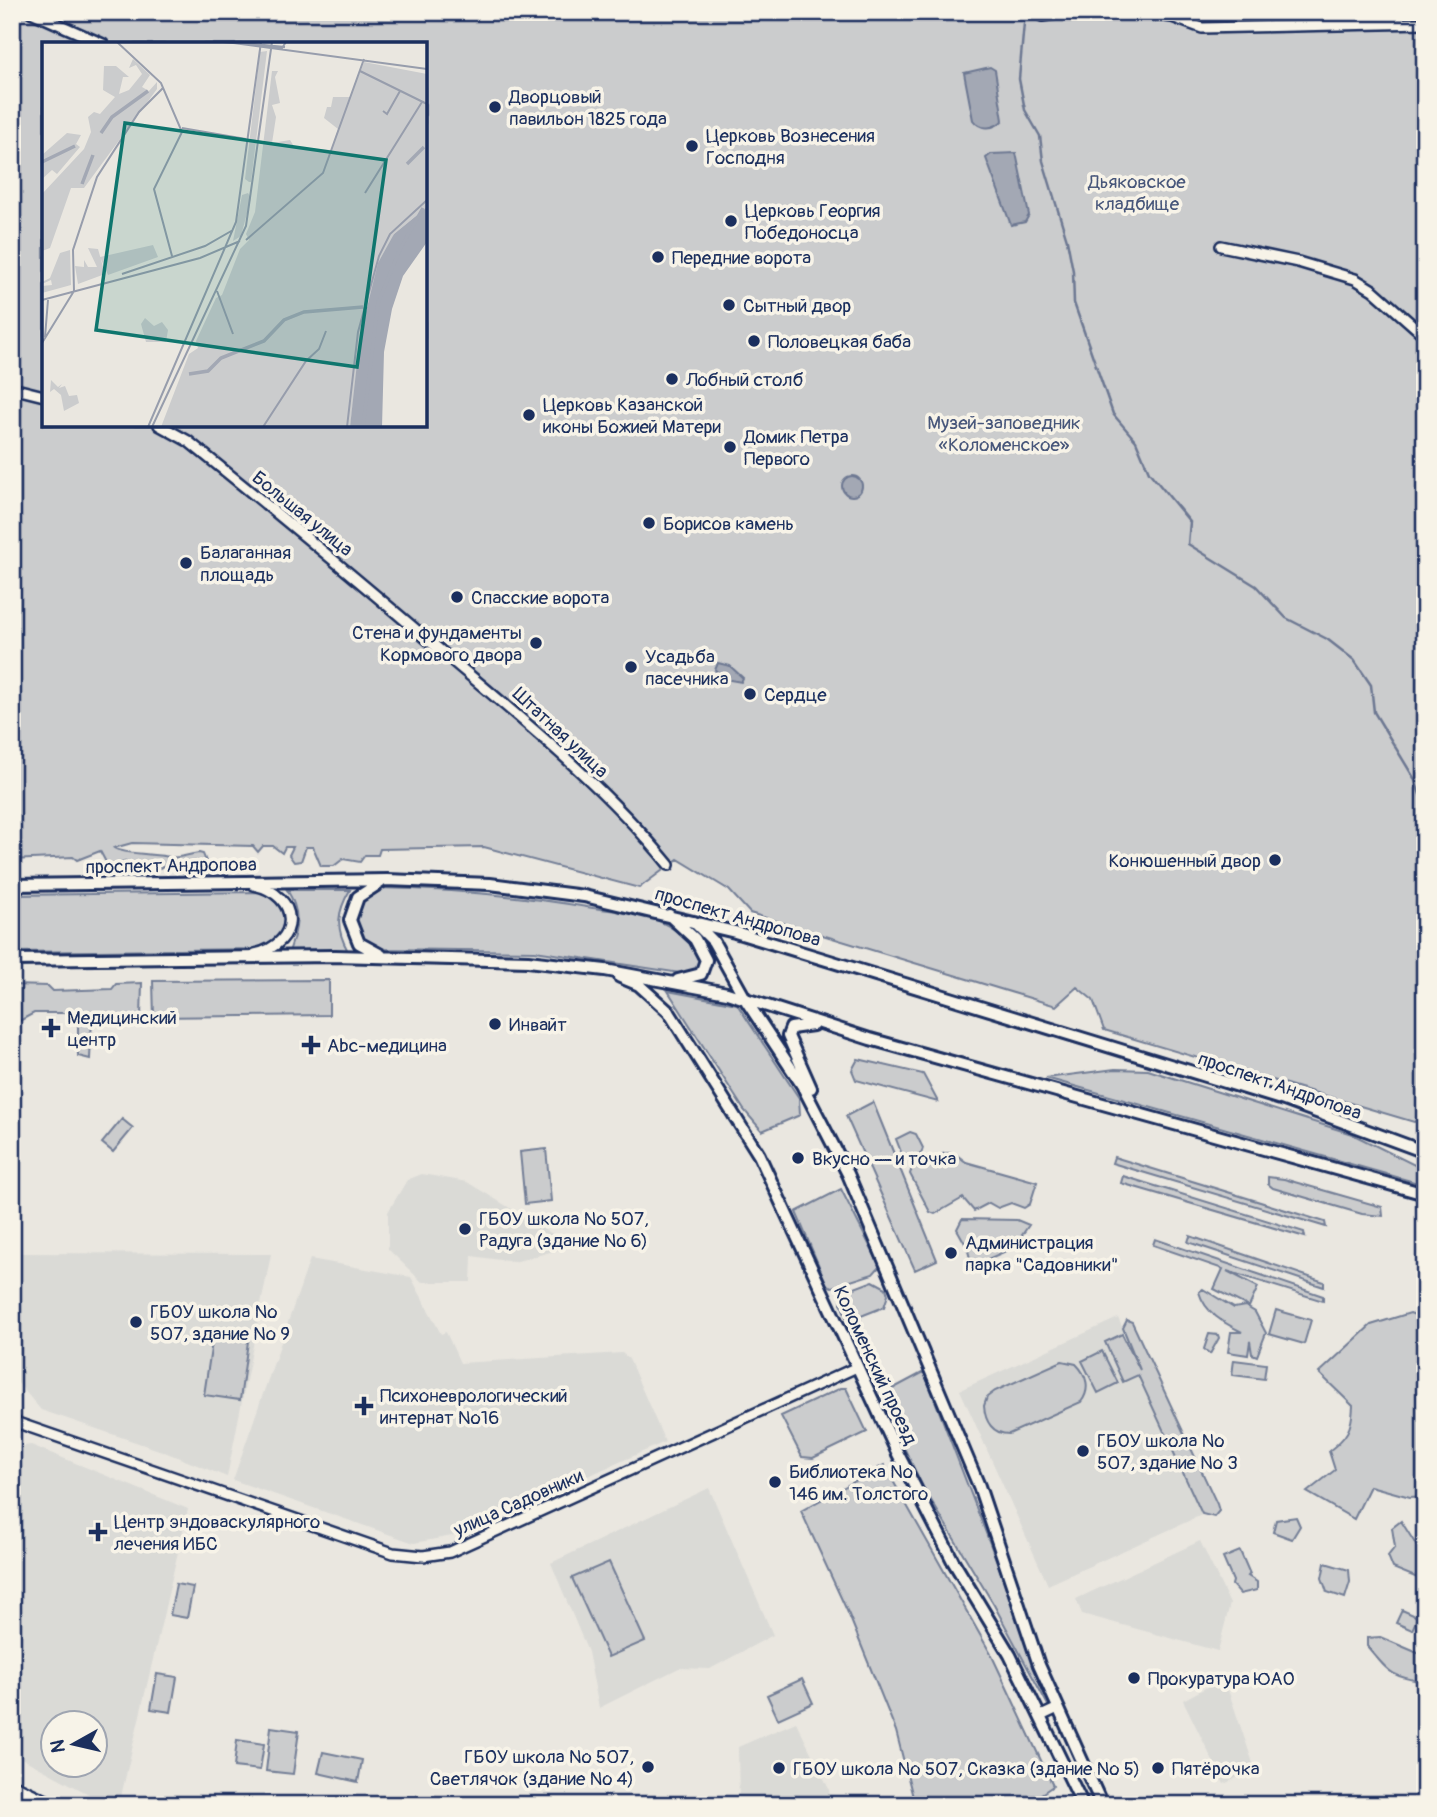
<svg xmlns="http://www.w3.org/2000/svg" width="1437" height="1817" font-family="Pangolin,sans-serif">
  <rect width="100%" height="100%" fill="#eae7e0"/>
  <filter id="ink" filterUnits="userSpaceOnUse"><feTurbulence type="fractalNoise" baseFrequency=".0143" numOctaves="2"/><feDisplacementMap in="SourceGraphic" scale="14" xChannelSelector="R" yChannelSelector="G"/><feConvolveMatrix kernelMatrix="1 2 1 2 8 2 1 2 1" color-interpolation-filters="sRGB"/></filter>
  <g filter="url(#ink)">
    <path fill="#dadad6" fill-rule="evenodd" d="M422,1174L467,1182L572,1246L514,1262L472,1256L471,1282H422L388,1249V1212L407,1180Z
      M12,1253L271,1254L227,1477L162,1451L41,1410L12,1376Z
      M310,1259L411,1277L441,1334L446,1332L460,1363L622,1353L629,1359L665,1442L452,1536L414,1543L233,1480Z
      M1118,1318L1206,1513L1048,1585L960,1390Z
      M31,1445L188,1509L119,1805H109L12,1753V1448ZM94,1722V1764H52V1722Z
      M709,1488L773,1635L710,1669L679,1668L599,1708L588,1652L551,1563Z
      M1200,1541L1230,1604L1218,1651L1082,1614L1076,1599Z
      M1224,1678L1255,1769L1224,1784L1183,1700Z
      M796,1722L829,1789L830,1805H739L738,1747Z"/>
    <path fill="#cbcccd" stroke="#737e96" stroke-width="2" fill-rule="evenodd" d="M12,12H1425V1117L1414,1122L1104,1030L1093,1000L1077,987L1056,1006L750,913L729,890L678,859L639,888L484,847L380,849L378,855H365L360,862L343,859L334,866H321L313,847H306L301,861L294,862L289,855L293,847H285L282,853L273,846H263L258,852L253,846L132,843L114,848C122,854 156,854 170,857C178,859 190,854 199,853L203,854L207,864L202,868L177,863L156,869L149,863L134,867L125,861L109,868L100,851L77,860L73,857L12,860ZM44,44H425V425H44Z
      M378,888C451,889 521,896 593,908C615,911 641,912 661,922C680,931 695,943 702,963L692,973H680L535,951L378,949L362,939C350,918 358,900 378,888Z
      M287,890H350C337,912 335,928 348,951L289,952C297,929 302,913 287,890Z
      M258,892C279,897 295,924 275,941C271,944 264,946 260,949L12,952V895Z
      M329,980V1015L154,1017L153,981Z
      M142,983L141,1017L92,1018L90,1059L78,1056V1013H34L12,1025V985L48,986L53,991L112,989L116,984Z
      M668,991L737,1004L799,1098L800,1115L762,1131L744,1110Z
      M858,1059L923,1074L938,1102L856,1080L852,1070Z
      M1115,1069L1148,1070L1352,1134L1425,1170V1185L1046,1078Z
      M873,1102L937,1260L915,1270L846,1116Z
      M122,1119L133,1128L113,1152L102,1143Z
      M910,1132L916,1134L923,1148L921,1154L903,1157L896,1139Z
      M546,1149L551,1201L525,1204L520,1152Z
      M945,1153H954L966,1162L1037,1182L1030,1204L1024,1208L1011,1203L998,1208L989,1203L974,1211L963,1198L935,1214L930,1212L910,1174L912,1168Z
      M1114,1157L1325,1222L1326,1227L1112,1163Z
      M1123,1176L1304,1232L1305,1237L1121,1183Z
      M1268,1177L1284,1179L1382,1207L1383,1216L1362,1214L1273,1188L1268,1184Z
      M841,1189L880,1266L873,1274L832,1287L827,1285L796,1212Z
      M962,1219L1017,1220L1029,1225L1013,1248L972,1266L967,1247L957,1229Z
      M1190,1236L1324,1282V1287L1188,1242Z
      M1155,1239L1323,1296V1301L1227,1271L1258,1287L1249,1307L1214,1289L1223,1269L1153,1245Z
      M873,1281L886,1288L888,1295L884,1307L861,1316V1319L846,1317L841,1303L844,1292Z
      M1203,1289L1234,1308L1245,1306L1255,1312L1266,1333L1257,1356L1252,1354L1250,1341L1248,1355L1228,1352L1231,1332H1242C1224,1323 1205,1313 1199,1292Z
      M1276,1310L1311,1320L1304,1344L1269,1334Z
      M1410,1313L1425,1319V1496L1410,1497L1370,1486L1354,1519L1307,1492L1335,1470L1329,1451C1347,1437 1352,1429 1353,1406L1319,1373L1371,1325Z
      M1127,1320L1132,1322L1217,1504L1219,1511L1214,1517L1202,1514L1138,1375L1123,1382L1105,1342L1122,1334L1140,1370L1123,1328Z
      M214,1329L249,1334L240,1400L204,1395Z
      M1209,1334L1218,1335L1219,1338L1210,1354L1204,1349Z
      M1102,1351L1118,1383L1098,1393L1082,1361Z
      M1234,1360L1266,1364L1264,1379L1232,1375Z
      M1062,1361L1076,1364C1087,1375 1091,1389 1081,1402L1009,1434C993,1434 985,1422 984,1406L987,1397L995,1391Z
      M924,1372L1053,1707L1050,1709L994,1605L923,1487L879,1396Z
      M841,1388H846L867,1432L813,1458L802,1457L781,1416Z
      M884,1465L992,1656L1053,1786L1025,1805H915L896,1731L849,1615L801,1511Z
      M1296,1517L1300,1526L1292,1539L1273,1532L1276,1520Z
      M1401,1521L1425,1559V1581L1393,1568L1388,1556L1395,1547L1392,1528Z
      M1240,1551L1250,1574L1248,1576L1257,1582V1590L1240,1594L1232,1585L1233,1581L1223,1558Z
      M609,1562L645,1641L608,1657L572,1578Z
      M1325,1563L1349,1570L1350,1582L1345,1598L1327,1592L1322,1578Z
      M176,1584L193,1587L187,1618L170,1615Z
      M1402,1610L1418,1617L1412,1630L1396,1623Z
      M1380,1637L1425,1656V1682C1389,1676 1390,1673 1367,1646V1638Z
      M157,1674L177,1677L171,1712L151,1709Z
      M802,1679L813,1703L778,1719L767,1695Z
      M271,1727L299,1731L293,1774L266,1771Z
      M237,1740L264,1744L260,1770L234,1767Z
      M323,1752L362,1760L358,1782L318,1773Z"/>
    <path fill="#a3a8b4" stroke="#6d7892" stroke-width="2" d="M990,67L995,70L1003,120C995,129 981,131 973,120L964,73Z
      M1016,153L1029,215L1025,222L1011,225L986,158L991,154Z
      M842 486a10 10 0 1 1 20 0a10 10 0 1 1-20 0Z
      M718,663L730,666L743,678L741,682L725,679L715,670Z"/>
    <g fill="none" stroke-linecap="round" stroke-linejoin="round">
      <path stroke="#6d7892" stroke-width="2.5" d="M1025,12L1019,79L1025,110L1040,136L1043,161L1067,240L1073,271L1074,303L1113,414L1136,441L1149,472L1190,522L1188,544L1256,586L1286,618L1327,639L1354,660L1371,685L1374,712L1414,778L1425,808"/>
      <defs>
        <path id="minor" d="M31,12L103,44
          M1035,12L1042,16L1070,12
          M1139,12L1172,17L1202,28L1425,23
          M1221,246L1298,262L1355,279L1373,290L1425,336
          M12,388L44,396
          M159,425L188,441C266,504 344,568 421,634C506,707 598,778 669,865
          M254,885C300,895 302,943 255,954
          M12,1421L393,1553L423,1556L450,1552L857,1367
          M1041,1716L1058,1708
          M12,1784L57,1805"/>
        <path id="major" d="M12,885L387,880L490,884L584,896L735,932L1284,1100L1425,1152
          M669,915L695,939L706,960L701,974L678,980
          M694,922L713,941L747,1002L802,1085L848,1174L979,1486L1039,1665L1102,1805
          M381,955L359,943L350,920L358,897L381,882
          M12,960L335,956L528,961L605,970L727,993L870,1039L1425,1194
          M620,977L639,985L669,1012L759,1155L897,1452L953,1561L1010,1655L1083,1805
          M811,1088L788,1036L791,1028L813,1025"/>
      </defs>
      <use href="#minor" stroke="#1b2f5e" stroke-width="14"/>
      <use href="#major" stroke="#1b2f5e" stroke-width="16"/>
      <use href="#minor" stroke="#f7f3e8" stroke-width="9"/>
      <use href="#major" stroke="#f7f3e8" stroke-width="10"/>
    </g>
  </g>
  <g fill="#1b2f5e" stroke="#f7f3e8" stroke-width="2.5">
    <circle cx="495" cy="107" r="7"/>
    <circle cx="692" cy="146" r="7"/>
    <circle cx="731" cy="221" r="7"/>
    <circle cx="658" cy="257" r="7"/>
    <circle cx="729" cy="305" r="7"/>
    <circle cx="754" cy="341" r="7"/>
    <circle cx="672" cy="379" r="7"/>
    <circle cx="529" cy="415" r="7"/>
    <circle cx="730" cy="447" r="7"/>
    <circle cx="649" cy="523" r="7"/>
    <circle cx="186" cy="563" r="7"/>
    <circle cx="457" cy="597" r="7"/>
    <circle cx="536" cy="643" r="7"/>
    <circle cx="631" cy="667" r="7"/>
    <circle cx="750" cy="694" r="7"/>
    <circle cx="1275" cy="860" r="7"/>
    <circle cx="495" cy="1024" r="7"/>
    <path d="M47.5 1017.5h7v7h7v7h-7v7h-7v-7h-7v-7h7z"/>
    <path d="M307.5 1034.5h7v7h7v7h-7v7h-7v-7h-7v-7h7z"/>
    <circle cx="798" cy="1158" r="7"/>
    <circle cx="465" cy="1229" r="7"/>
    <circle cx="951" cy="1253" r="7"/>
    <circle cx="136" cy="1322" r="7"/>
    <path d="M360.5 1395.5h7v7h7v7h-7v7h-7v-7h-7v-7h7z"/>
    <circle cx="1083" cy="1451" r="7"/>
    <circle cx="775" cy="1482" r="7"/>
    <path d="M94.5 1521.5h7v7h7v7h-7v7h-7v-7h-7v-7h7z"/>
    <circle cx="1134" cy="1678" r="7"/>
    <circle cx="648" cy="1767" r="7"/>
    <circle cx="779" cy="1768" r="7"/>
    <circle cx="1158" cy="1768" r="7"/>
  </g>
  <g text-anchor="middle" stroke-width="7" stroke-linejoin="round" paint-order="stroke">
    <g font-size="19" fill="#1b2f5e" stroke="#f7f3e8" text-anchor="start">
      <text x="509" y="103">Дворцовый<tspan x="509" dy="22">павильон 1825 года</tspan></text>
      <text x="706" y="142">Церковь Вознесения<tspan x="706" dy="22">Господня</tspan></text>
      <text x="745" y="217">Церковь Георгия<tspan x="745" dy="22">Победоносца</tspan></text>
      <text x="672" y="264">Передние ворота</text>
      <text x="743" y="312">Сытный двор</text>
      <text x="768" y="348">Половецкая баба</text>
      <text x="686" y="386">Лобный столб</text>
      <text x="543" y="411">Церковь Казанской<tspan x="543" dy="22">иконы Божией Матери</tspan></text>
      <text x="744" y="443">Домик Петра<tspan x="744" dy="22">Первого</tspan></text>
      <text x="663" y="530">Борисов камень</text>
      <text x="200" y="559">Балаганная<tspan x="200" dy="22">площадь</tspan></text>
      <text x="471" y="604">Спасские ворота</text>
      <text x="522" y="639" text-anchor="end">Стена и фундаменты<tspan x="522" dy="22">Кормового двора</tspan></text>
      <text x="645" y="663">Усадьба<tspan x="645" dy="22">пасечника</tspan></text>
      <text x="764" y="701">Сердце</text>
      <text x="1261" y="867" text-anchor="end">Конюшенный двор</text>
      <text x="67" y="1024">Медицинский<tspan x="67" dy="22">центр</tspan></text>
      <text x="509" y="1031">Инвайт</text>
      <text x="327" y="1052">Abc-медицина</text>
      <text x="812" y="1165">Вкусно — и точка</text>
      <text x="479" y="1225">ГБОУ школа № 507,<tspan x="479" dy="22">Радуга (здание № 6)</tspan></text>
      <text x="965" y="1249">Администрация<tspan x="965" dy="22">парка "Садовники"</tspan></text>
      <text x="150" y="1318">ГБОУ школа №<tspan x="150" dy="22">507, здание № 9</tspan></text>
      <text x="380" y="1402">Психоневрологический<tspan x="380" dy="22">интернат №16</tspan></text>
      <text x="1097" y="1447">ГБОУ школа №<tspan x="1097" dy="22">507, здание № 3</tspan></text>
      <text x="789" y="1478">Библиотека №<tspan x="789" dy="22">146 им. Толстого</tspan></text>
      <text x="114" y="1528">Центр эндоваскулярного<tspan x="114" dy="22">лечения ИБС</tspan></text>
      <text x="1148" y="1685">Прокуратура ЮАО</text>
      <text x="634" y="1763" text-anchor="end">ГБОУ школа № 507,<tspan x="634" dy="22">Светлячок (здание № 4)</tspan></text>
      <text x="793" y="1775">ГБОУ школа № 507, Сказка (здание № 5)</text>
      <text x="1172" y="1775">Пятёрочка</text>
    </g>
    <g font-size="19" fill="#47567a" stroke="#f7f3e8">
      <text x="1137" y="188">Дьяковское<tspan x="1137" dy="22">кладбище</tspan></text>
      <text x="1004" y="429">Музей-заповедник<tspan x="1004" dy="22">«Коломенское»</tspan></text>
    </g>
    <g font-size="19" fill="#1b2f5e" stroke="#f7f3e8">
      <text transform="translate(303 513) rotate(39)" y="7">Большая улица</text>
      <text transform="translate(561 732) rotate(43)" y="7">Штатная улица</text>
      <text transform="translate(171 865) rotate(-1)" y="7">проспект Андропова</text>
      <text transform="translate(738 916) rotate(16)" y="7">проспект Андропова</text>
      <text transform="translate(1280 1085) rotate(19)" y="7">проспект Андропова</text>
      <text transform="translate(876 1365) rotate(65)" y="7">Коломенский проезд</text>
      <text transform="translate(518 1502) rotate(-24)" y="7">улица Садовники</text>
    </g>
  </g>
  <g transform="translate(42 42)">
    <rect width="385" height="385" fill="#eae7e0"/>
    <path d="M225,9L209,140H207L203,137L218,10ZM91,17L108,33L100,45L107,49L115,40V47L42,146H29L8,206L0,209V152L42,107L49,90L46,75L52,70L58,72L73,55L61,48L62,24H74L87,35H81L77,52L87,48L100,32L94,23L87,26ZM322,20L385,32V165L352,192L324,267L308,385H119L147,312L156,306L154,299L174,256L180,253L198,207L207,198L204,192L213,170L230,29H236L233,35L238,61L230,63L234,75L230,101L248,98L253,106L289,108L296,87L282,76L285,65H289L291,55H308ZM25,91L39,93L34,102L38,105L15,132L10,128L0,137V113ZM206,151L209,156L199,194L191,199L200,153ZM111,203L116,215L66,233L58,215ZM46,206L56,207L63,232L36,242L33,224L42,225V218L46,225H55ZM28,208L29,243L0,251V244L10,243L9,238L0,242V240L8,236L18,211ZM103,276L112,284L120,280L126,288L124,300H104L99,282ZM9,338L16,345L20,342L17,346L23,344L27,354L35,353L37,361L22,369L19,353L12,347L8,350Z" fill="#cbcccd"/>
    <path d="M385,165V200L361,234L350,267L342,310L340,385H308L318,294L336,221L352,192Z" fill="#a3a8b4"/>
    <path fill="none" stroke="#a3a8b4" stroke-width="3.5" d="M59,91L70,75L106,49M0,120L33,104M365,122L382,105M40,142L51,113M147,332L166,329L179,316L222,299L242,278L262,270L321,265M321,385L336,261L358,207L381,166"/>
    <path fill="none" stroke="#979dac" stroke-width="2" d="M75,0L119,41L140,90L112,147L130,214M181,0L240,6L244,0M184,0L385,27M193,0L243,5M318,29L385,62M341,69L345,72L358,49M140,86L204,97M323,151L380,60M204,198L281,131L322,17M80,232L163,204L191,188M175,249L191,292M0,258L158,216L198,199M3,295L6,258M0,301L32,249L31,208L55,135L97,70L121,46M106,385L194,180L219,0M110,385L204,184L230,0M221,385L264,319L277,307L284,289M305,385L316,290L337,214L348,192L385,158"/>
    <path fill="#0f766e" fill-opacity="0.15" stroke="#0f766e" stroke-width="3.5" d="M83,81L344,118L315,325L54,288Z"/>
    <rect width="385" height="385" fill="none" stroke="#1b2f5e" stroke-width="3.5"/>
  </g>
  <rect width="1437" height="1817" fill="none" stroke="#f7f3e8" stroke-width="42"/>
  <rect x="21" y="21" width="1395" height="1775" fill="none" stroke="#1b2f5e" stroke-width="2.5" filter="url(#ink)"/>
  <g transform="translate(74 1744) rotate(262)"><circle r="33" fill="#f7f3e8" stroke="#9fa5b1" stroke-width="2"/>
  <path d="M0-5L12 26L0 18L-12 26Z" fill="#1b2f5e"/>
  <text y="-10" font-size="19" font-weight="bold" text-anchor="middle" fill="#1b2f5e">N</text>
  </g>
</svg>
